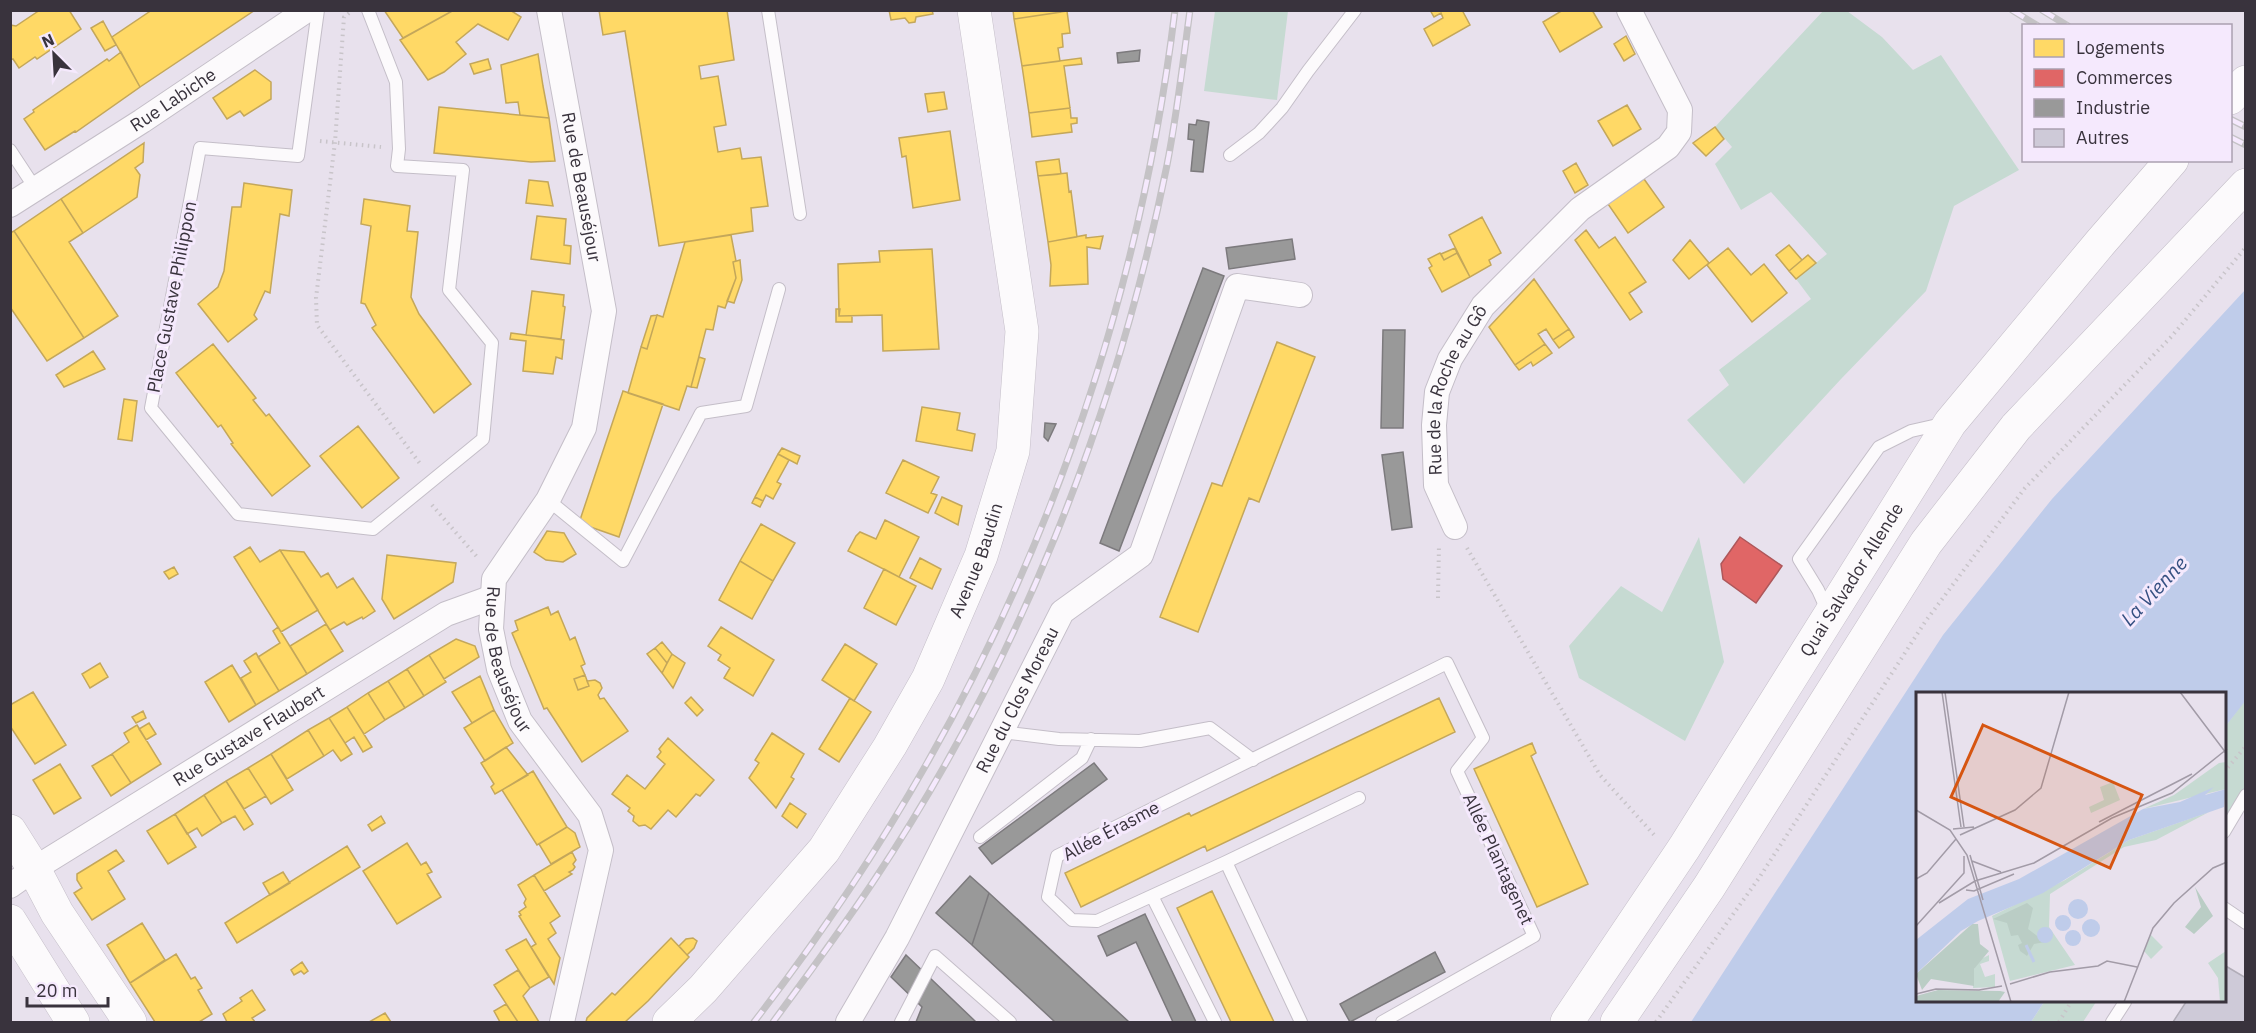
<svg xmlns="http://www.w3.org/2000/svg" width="2256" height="1033" font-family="'IBM Plex Sans',sans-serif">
  <rect width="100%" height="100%" fill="#e8e1ed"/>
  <path fill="#c6dad2" d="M1215,11H1288L1277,100L1204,91Z
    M1823,11H1847L1882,37L1913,70L1941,55L2019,170L1954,206L1926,291L1841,379L1744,484L1687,420L1729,385L1719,370L1811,299L1796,279L1827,254L1771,192L1741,210L1715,164L1732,147L1715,127Z
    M1699,537L1724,662L1685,741L1579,678L1569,646L1621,586L1662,612Z
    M2245,700V790L2225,818V727Z
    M2044,1002H2096L2083,1022H2031Z"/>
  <path fill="#bfccea" d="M2245,290L2246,700L2225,727L2224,694H1917V1002H2044L2031,1022H1691L1943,635L2052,499Z"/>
  <path fill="#ffd966" stroke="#c4a75a" stroke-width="1.5" d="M40,10H69L81,29L37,59L35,57L19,68L13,59L10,60V25L16,26Z
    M152,10H255L140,87L112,37Z
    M384,10H454L403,38Z
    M454,10H510L521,17L508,40L478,24L456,42L466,54L444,72L428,80L400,40Z
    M599,10H727L734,60L699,66L701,79L718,76L726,125L714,127L718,152L740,148L742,159L761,157L768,206L751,208L753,231L659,246L625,31L603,35Z
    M889,10H932L933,14L916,17L915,22L909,23L905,18L891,20Z
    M1013,10H1061V12L1014,19Z
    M1430,10H1462L1470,25L1433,46L1424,29L1443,18L1441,13L1434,17Z
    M1563,10H1592L1602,27L1560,52L1543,22Z
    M1067,11L1070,33L1062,34L1063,47L1058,48L1060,61L1022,66L1014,19Z
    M103,21L116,45L105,51L91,28Z
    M1626,36L1635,54L1624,61L1614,44Z
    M121,52L140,87L76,132L75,131L45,150L24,119L34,112L33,110L107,59L109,61Z
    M538,54L543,86L549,118L520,115L518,102L506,103L501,65Z
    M1081,58L1082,64L1064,66L1070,108L1029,113L1022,66Z
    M488,59L491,69L474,74L470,64Z
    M255,70L271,82V99L244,116L240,111L227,119L213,98Z
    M944,92L947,109L928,112L925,94Z
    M1627,105L1641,129L1613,146L1598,121Z
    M439,107L549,118L555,161L531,162L434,153Z
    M1070,108L1071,118H1077V123L1071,124L1072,132L1032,137L1029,113Z
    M1715,127L1724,139L1706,156L1693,143Z
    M950,131L960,200L913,208L906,156L902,157L899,138Z
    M144,143L143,162L135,168L140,175L137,197L83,233L61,199Z
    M1059,159L1061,174L1038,176L1036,162Z
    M1576,163L1588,185L1575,193L1563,171Z
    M1067,173L1069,192L1071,191L1077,237L1048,242L1038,176Z
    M1644,179L1664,207L1628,233L1608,204Z
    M529,180L548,182L553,206L526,203Z
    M244,183L292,190L289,216L280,214L270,293L265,291L254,315L257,319L228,342L198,304L218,287L224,271L232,207H241Z
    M61,199L83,233L69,242L118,316L84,338L14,231Z
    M364,199L410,206L407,231L418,232L411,297L419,314L471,384L434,413L372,328L376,325L365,304L361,303L371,226L361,224Z
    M537,216L566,219L564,245L571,246L570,264L531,259Z
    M1482,217L1501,253L1489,260L1491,265L1470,277L1449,235Z
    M1586,230L1599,248L1615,237L1646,282L1629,293L1642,312L1630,320L1575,240Z
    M14,231L84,338L47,361L10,307V233Z
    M731,235L736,261L733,262L736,278L725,308L718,306L713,330L706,329L691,387L687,386L679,410L628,393L641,347L647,349L657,315L663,317L685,242Z
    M1086,235V238L1103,236L1100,249L1087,247L1088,284L1050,286L1051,265L1048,242Z
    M1690,240L1709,263L1689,279L1673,260Z
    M1789,245L1802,260L1789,271L1776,255Z
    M1455,248L1457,253L1444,260L1441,254Z
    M1728,248L1751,275L1764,264L1787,293L1752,322L1707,265Z
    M932,249L939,349L883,351L882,315L839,316L838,264L880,262L879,251Z
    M1440,253L1444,260L1457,253L1470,277L1442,292L1429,268L1432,266L1428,259Z
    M1808,255L1816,263L1796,279L1789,271Z
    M740,260L742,280L734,303L727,301L736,278L733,262Z
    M1534,279L1569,329L1553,340L1546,329L1538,334L1545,344L1515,365L1489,327Z
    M532,291L564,295L563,306L565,307L561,339L526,335Z
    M836,309H840L839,316H852V322H836Z
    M657,315L647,349L641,347L651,316Z
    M1569,329L1574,337L1559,348L1553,340Z
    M511,333L564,340L562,359L556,357L553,374L523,371L526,341L510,339Z
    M1277,342L1315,357L1259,502L1249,498L1198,632L1160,617L1212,483L1222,486Z
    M213,344L256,398L253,400L266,416L269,414L310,466L272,496L231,444L233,443L221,425L218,427L176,373Z
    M1545,344L1552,353L1533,366L1531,362L1519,370L1515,365Z
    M93,351L105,369L64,387L56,375Z
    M699,357L705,359L697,388L691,387Z
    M623,391L663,404L619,537L579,523Z
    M124,399L137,401L132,441L118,439Z
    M922,407L960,413L957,430L975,434L972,451L916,441Z
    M358,426L399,478L362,508L320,456Z
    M782,448L800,456L797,464L778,454Z
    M778,454L789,460L777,482L781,484L773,499L766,495L763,501L755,497Z
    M903,460L939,477L931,493L937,495L928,513L886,493Z
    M755,497L763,501L760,507L752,503Z
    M942,497L962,506L958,525L935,513Z
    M885,520L919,537L899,577L848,551L856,536L860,532L876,539Z
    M761,524L795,543L773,581L740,561Z
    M547,531L564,533L576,554L563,562L546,560L534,552Z
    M250,547L260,562L280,550L318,610L281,632L234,557Z
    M280,550L304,552L321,577L328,573L337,588L353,578L375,611L363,619L362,617L347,625L344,622L330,630Z
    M387,555L456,563L453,582L394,619L382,599Z
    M920,558L941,569L932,589L910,578Z
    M740,561L773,581L752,619L719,600Z
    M174,567L178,574L169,579L164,572Z
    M884,569L916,586L896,625L864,608Z
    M548,607L551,615L558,611L570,640L575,637L585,664L581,666L585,675L574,679L578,690L589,686L587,681L595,680L600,683L602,688L598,695L600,699L604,698L628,731L582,762L547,708L544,709L512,633L518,630L515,621Z
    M326,624L343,651L307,674L290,646Z
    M278,627L307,674L279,691L258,657L280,643L273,631Z
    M721,627L774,660L753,696L724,678L730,668L718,660L721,655L708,646Z
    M456,639L475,646L479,657L444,679L429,655Z
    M662,642L672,654L667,663L655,648Z
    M845,644L877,664L854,701L822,680Z
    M655,648L667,663L662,673L647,654Z
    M256,653L279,691L256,705L241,678L251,672L244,661Z
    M672,654L685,663L673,688L662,673Z
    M429,655L446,682L424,696L407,669Z
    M100,663L108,677L90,688L82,674Z
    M232,665L256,705L229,722L205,682Z
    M407,669L424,696L405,708L388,681Z
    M585,675L589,686L578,690L574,679Z
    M480,676L494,710L472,723L452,692Z
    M388,681L405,708L385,720L368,693Z
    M33,692L66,745L35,764L10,726V705Z
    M368,693L385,720L364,734L347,707Z
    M691,697L703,710L697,716L685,703Z
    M850,698L871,712L839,762L819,749Z
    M1439,698L1455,732L1207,851L1205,846L1081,907L1065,873L1189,813L1191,816Z
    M347,707L372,747L363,752L354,737L345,743L329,718Z
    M494,710L513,743L485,761L464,728Z
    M143,711L146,718L136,723L132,717Z
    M329,718L352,754L341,761L333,750L324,756L308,730Z
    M149,723L156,734L146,740L139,729Z
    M137,725L161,764L131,783L112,754L129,742L124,733Z
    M308,730L324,756L287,779L271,754Z
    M772,733L804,754L791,777L794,779L776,808L749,778L759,763L755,760Z
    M668,738L714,780L700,796L696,794L676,817L668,810L651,829L645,825L639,826L633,821L634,816L628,811L630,808L612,794L627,775L645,789L665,764L657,757L661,752L659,749Z
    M1532,743L1536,753L1531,756L1588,884L1537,907L1474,769Z
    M506,747L528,775L495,794L491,787L494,784L481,763Z
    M112,754L131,783L111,796L92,766Z
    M271,754L293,790L271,804L248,768Z
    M60,764L81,798L54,814L33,780Z
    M248,768L266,796L244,809L226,781Z
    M533,771L567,827L537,845L502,790Z
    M226,781L253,824L244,830L235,816L222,823L204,795Z
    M204,795L222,823L202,836L197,828L187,834L175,814Z
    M790,803L806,814L797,828L782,816Z
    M175,814L196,847L168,864L147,831Z
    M381,816L385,823L372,831L368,825Z
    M567,827L575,833L580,847L551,864L539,844Z
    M407,843L421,865L426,862L432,872L427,874L441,897L397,924L363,871Z
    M347,846L360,867L237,943L225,923Z
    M116,850L124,861L108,871L125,899L92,920L74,893L82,888L77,880V874Z
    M572,852L576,860L573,864L575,867L573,870L569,872L572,874L544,891L534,875Z
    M283,872L290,883L270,895L263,883Z
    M534,875L560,916L550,923L556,933L548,939L560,958L554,984L531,947L536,944L519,916L521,915L519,912L526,907L524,903L526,899L518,885Z
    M1212,891L1274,1022H1231L1177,908Z
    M142,923L165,960L130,983L107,945Z
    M671,938L689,957L648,1001L625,1022H586L587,1018L612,993L615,995Z
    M693,938L697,941L694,948L687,955L679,946L686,939Z
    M526,939L549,977L530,988L506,950Z
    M176,954L191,979L195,977L202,988L198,990L212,1014L199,1022H155L130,983Z
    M302,962L308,971L304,974L301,971L294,975L291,970Z
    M518,970L530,988L523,996L539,1022H518L494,985Z
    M252,990L265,1010L252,1018L255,1022H227L223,1014L242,1001L240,998Z
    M506,1004L518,1022H500L494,1011Z
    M385,1013L391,1022H369Z"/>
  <path fill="#e06666" stroke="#ae575a" stroke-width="1.5" d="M1740,537L1782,566L1756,603L1723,579L1721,564Z"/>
  <path fill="#999" stroke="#7c7a7d" stroke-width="1.5" d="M1140,50L1139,61L1118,63L1117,53Z
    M1197,120L1209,122L1203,172L1191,171L1194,140L1188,139L1189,124L1196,125Z
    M1292,239L1295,259L1229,269L1226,248Z
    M1203,268L1224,276L1119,551L1100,543Z
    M1383,330H1405L1403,428H1381Z
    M1045,423L1056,424L1048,441L1044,437Z
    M1403,452L1412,527L1392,530L1382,455Z
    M1094,763L1107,779L992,864L979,848Z
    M970,876L989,893L972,945L936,913Z
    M989,893L1129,1022H1055L972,945Z
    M1145,914L1196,1022H1173L1136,942L1107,956L1098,936Z
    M1435,952L1445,972L1350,1022L1340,1004Z
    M906,955L976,1022H916L922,1007L891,977Z"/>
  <path fill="#cecad8" stroke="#b1adb8" stroke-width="1.5" d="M2224,965L2246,978V1022H2173L2186,1002H2224Z"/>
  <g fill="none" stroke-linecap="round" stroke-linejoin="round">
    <defs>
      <path id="lane" d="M318,10L298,156L200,148L151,408L238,514L373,529L483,439L492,343L449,290L463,170L397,166L399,149L396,82L368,10
        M768,10L800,214
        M10,150L35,188
        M1230,155L1259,133L1282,108L1308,71L1355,10
        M548,500L623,561L701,413L746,406L779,289
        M1827,610L1818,590L1799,559L1879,447L1911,431L1942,424
        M1001,732L1059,739L1140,741L1210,728L1253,760
        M1359,798L1226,862L1097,921L1072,920L1048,897L1057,856L1447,663L1483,738L1457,771L1534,936L1382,1022
        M2224,832L2246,795
        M980,837L1082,758L1091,739
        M1226,862L1301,1022
        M1152,896L1215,1022
        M2224,908L2246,923
        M901,1022L935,956L1010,1022
        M2112,1022L2125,1002"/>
      <g id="street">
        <path id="s1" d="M549,10L604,311L584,428L548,500L494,579L491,629L499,669L520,721L590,815L601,850L562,1022"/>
        <path id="s2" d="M10,205L142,121L307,10"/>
        <path id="s3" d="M1455,527L1436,485L1434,425L1437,392L1450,359L1483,306L1580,209L1668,147L1679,132L1680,110L1629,10"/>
        <path id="s4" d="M10,886L34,869L446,614L493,597"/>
        <path id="s5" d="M848,1022L897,938L1062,612L1141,555L1237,286L1300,295"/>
      </g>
      <g id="secondary">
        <path d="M10,831L34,869L57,913L130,1022"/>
        <path d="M10,921L73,1022"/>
        <path id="s6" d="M669,1022L703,989L824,850L890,746L928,679L981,556L1013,451L1022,331L974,10"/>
      </g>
      <g id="primary">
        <path d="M2230,98L2246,82"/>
        <path id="s7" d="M1567,1022L1684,848L1950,423L2100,243L2172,160"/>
        <path d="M1617,1022L1709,887L1926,543L2016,427L2246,185"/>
      </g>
    </defs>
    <use href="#lane" stroke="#c4bec8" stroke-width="14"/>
    <use href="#street" stroke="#c4bec8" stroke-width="26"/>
    <use href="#secondary" stroke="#c4bec8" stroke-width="34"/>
    <use href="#primary" stroke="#c4bec8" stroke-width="34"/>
    <path stroke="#c8c4c9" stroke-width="4" stroke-dasharray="1.5 4.5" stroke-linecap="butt" d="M349,13L344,17L335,142L316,298L317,325L421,465
      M320,141L381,147
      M432,505L478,558
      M1467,548L1600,775L1656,837
      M1438,598L1439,544
      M2224,772L2246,746
      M1656,1022L1759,878L1925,622L2025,488L2172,336L2246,247
      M2059,1022L2071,1002"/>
    <use href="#lane" stroke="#fcfafc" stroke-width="12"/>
    <use href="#street" stroke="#fcfafc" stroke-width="24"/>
    <use href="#secondary" stroke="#fcfafc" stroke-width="33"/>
    <use href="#primary" stroke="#fcfafc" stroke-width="33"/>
    <defs>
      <path id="rail" d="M2012,10L2038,26
        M2042,10L2068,26
        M2230,119L2246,127
        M2230,137L2246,145
        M754,1022C985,724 1129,386 1175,10
        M773,1022C807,976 841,930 873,882C1017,666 1116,418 1167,165C1177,114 1183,62 1190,10"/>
    </defs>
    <use href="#rail" stroke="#c4c2c5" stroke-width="7"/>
    <use href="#rail" stroke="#f5e9fd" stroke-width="4.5" stroke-dasharray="14" stroke-linecap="butt"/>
  </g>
  <g text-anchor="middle" stroke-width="6" stroke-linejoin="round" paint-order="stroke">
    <g font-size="18" fill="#39333d" stroke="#f5e9fd">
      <text dy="6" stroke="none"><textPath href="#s2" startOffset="194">Rue Labiche</textPath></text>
      <text dy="6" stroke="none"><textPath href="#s1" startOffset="180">Rue de Beauséjour</textPath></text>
      <text transform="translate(172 297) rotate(-79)" y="6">Place Gustave Philippon</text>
      <text dy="6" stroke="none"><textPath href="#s3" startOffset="146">Rue de la Roche au Gô</textPath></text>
      <text dy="6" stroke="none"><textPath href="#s6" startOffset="560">Avenue Baudin</textPath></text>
      <text dy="6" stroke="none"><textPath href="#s7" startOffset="526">Quai Salvador Allende</textPath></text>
      <text dy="6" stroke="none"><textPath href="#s1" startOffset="684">Rue de Beauséjour</textPath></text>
      <text dy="6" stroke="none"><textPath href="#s5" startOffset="364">Rue du Clos Moreau</textPath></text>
      <text dy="6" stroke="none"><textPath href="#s4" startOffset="282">Rue Gustave Flaubert</textPath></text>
      <text transform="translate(1111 831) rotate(-28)" y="6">Allée Érasme</text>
      <text transform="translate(1498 859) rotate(65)" y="6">Allée Plantagenet</text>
    </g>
    <g font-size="20" font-style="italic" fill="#365182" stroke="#f5e9fd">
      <text transform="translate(2154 591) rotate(-47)" y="7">La Vienne</text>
    </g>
  </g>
  <g transform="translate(1916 692)">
    <rect width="310" height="310" fill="#e8e1ed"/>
    <path d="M310,70V97L227,117L258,103L303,71ZM197,90L204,108L175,121L173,115L188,108L184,95ZM293,120L240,148L208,155L134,202L133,235L159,273L94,289L76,224L149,188L213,148ZM235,243L247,255L235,267L228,259ZM310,259V310H304L302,286L292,271ZM73,263V269L64,272L69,285L79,282V295L57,296L58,277L63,268Z" fill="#c6dad2"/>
    <path d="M279,195L297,224L278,242L269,235L285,215ZM111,211L117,216L112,237L129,250L118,252L111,264L104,259L102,253L106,251L102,243L95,244L91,231L77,227ZM56,232H62L64,252L73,259L58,277V294L15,287L6,298L0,282ZM22,298L84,299L89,300L82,310H0V304Z" fill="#bacdc5"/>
    <path d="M298,95L289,103L310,97L308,115L213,148L127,201L62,229L45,239L0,282V248L52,207L103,187L227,117L264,110ZM152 217a10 10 0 1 1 20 0a10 10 0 1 1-20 0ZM139 231a8 8 0 1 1 16 0a8 8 0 1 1-16 0ZM166 236a9 9 0 1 1 18 0a9 9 0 1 1-18 0ZM121 243a8 8 0 1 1 16 0a8 8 0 1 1-16 0ZM149 246a8 8 0 1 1 16 0a8 8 0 1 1-16 0Z" fill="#bfccea"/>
    <path fill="none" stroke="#bfccea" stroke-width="3" d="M110,253L118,270"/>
    <path fill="none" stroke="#a29ba7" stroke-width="1.5" d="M26,0L45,135M29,0L48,135M264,0L310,61M0,118L34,138L51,163L95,310M183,130L276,82M37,137L58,135M44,143L99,118L125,96L153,0M54,163L67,208M56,169L85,180M0,187L11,181L40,147M50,198L58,199L98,182M23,211L59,189L118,171L196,126L256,101L311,57M0,234L48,181V164M94,292L134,280L182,274L191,269L221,275M0,302L20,297L63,298L86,294M208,310L237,236L258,211L297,176L311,170"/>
    <path fill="#d65511" fill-opacity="0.15" stroke="#d65511" stroke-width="3" d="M67,33L226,103L194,176L35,105Z"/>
    <rect width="310" height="310" fill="none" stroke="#39333d" stroke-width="3"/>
  </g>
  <rect width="2256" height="1033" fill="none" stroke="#39333d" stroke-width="24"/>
  <rect x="2022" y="24" width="210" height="138" fill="#f5e9fd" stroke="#aaa0b0" stroke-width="1.5"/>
  <rect x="2034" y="39" width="30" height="18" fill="#ffd966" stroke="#aaa0b0" stroke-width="1.5"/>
  <text x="2076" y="54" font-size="18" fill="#39333d">Logements</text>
  <rect x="2034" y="69" width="30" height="18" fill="#e06666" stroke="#aaa0b0" stroke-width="1.5"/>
  <text x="2076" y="84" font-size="18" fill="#39333d">Commerces</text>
  <rect x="2034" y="99" width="30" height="18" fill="#999999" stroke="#aaa0b0" stroke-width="1.5"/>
  <text x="2076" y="114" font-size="18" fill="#39333d">Industrie</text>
  <rect x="2034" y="129" width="30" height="18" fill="#cecad8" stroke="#aaa0b0" stroke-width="1.5"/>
  <text x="2076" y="144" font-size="18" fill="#39333d">Autres</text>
  <g transform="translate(54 54) rotate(336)" stroke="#f5e9fd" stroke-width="4.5" paint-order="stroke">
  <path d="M0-4.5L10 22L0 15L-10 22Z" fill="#39333d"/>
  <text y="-9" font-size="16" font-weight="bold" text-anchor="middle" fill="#39333d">N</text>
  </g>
  <path d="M27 997v9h81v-9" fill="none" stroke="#39333d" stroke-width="3"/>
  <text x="36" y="997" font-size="18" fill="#39333d" stroke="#f5e9fd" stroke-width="4.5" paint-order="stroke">20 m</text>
</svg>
